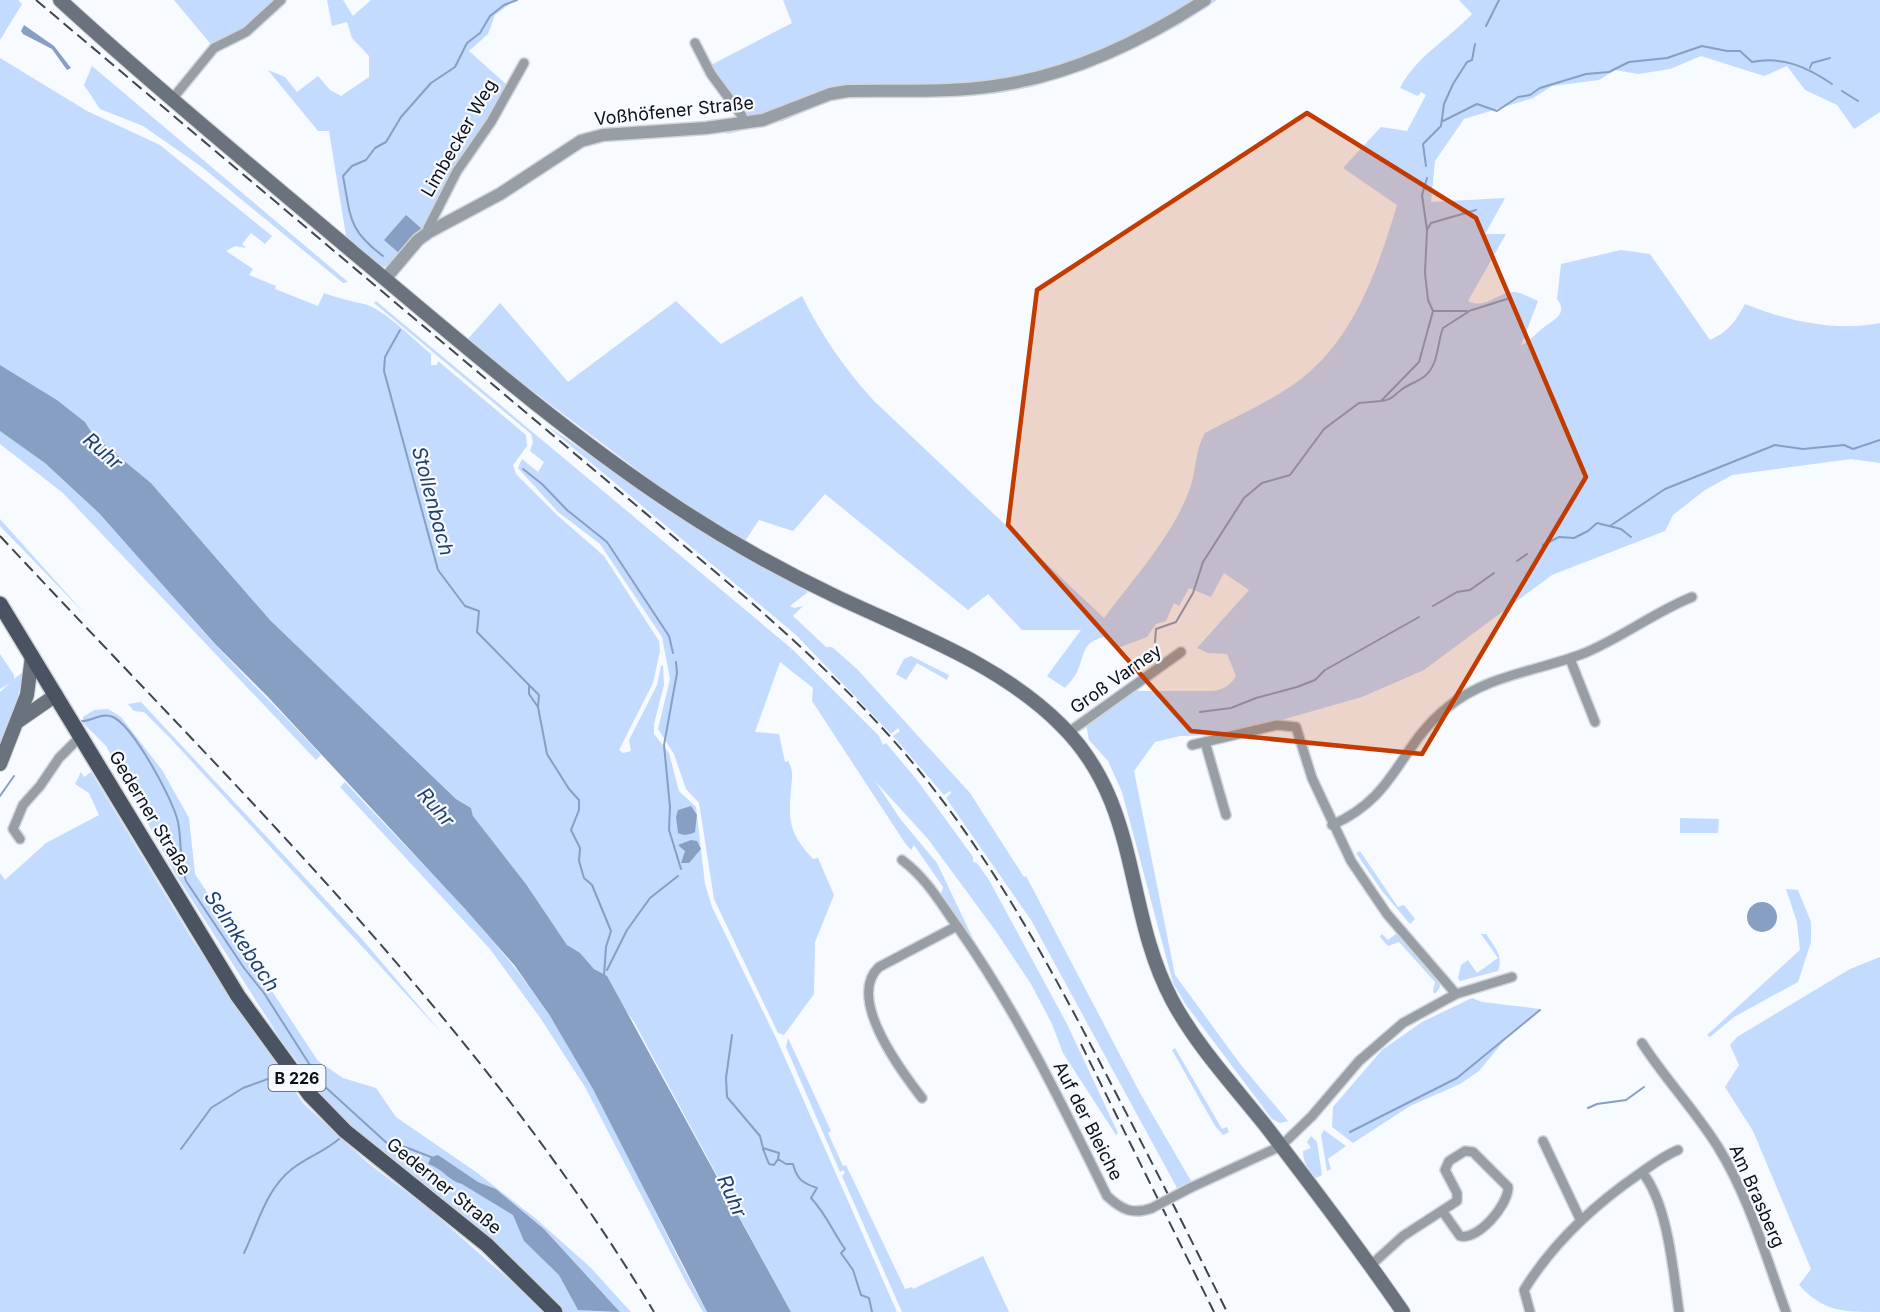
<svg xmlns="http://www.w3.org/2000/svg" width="1880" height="1312" font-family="Inter,sans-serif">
  <rect width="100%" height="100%" fill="#f7fafe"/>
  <path fill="#c2dbff" d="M0,0H18L22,4L0,40Z
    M174,0H279L246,32L214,48Z
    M327,0H343L353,16L371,0H515L495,15L488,34L469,51L507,85C484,125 422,251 384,267L376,263L346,236L329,131H318L268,70L285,77L297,92L318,76L330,90L341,96L369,77V56L352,38L347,22L332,26Z
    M783,0H1201L1105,49L1035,74L983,84L858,87L751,119L709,66L792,23Z
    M1212,0H1217L1181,24L1138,47L1032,87L992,94L850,97L829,101L783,121L727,134L724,129L833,97L1004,89L1180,21Z
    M1459,0H1880V112L1854,129L1837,105L1805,90L1787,66L1764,76L1701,56L1670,69L1638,74L1615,70L1599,80L1552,86L1533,98L1464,119L1435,161L1431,202L1505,198L1485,234H1506L1468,301C1487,310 1496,292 1515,292C1522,293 1531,298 1538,301L1521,345C1529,343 1536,333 1543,328C1553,320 1569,314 1557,299L1561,264L1621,250L1650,254L1710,340C1728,332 1736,321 1745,304C1787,321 1835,332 1880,323V463L1851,459L1732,475L1705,490L1673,515L1665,531L1552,575L1424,670L1362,697L1243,731L1214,735L1180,736L1155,742L1134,771L1175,975L1241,1065L1288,1121L1280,1123L1272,1119L1186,1005L1173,983L1122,792L1108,761L1089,740L1086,724L1131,691H1213C1224,689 1230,686 1236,676L1227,654L1208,653L1197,648L1249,590L1224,573L1211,597L1189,588L1179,606L1174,603L1166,621L1156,624L1147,637L1118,648L1105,637C1082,641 1085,654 1077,672C1074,678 1069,683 1065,688L1047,676L1081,630H1022L988,594L968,610L825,494L793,531L759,520L745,541L676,499L466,341L500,303L568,382L676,301L721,344L802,296C822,336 844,368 874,401L1104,618C1134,578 1171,538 1189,491C1197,471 1194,452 1205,433C1237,416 1272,401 1301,379C1355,337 1378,268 1397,205L1343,168L1381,127L1407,131L1426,95L1421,92L1418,96L1400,88C1416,56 1449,39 1472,14Z
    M0,58L87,111L160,145L272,236L265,244L251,233L242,244L246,248L235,246L226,251L253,269L249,275L276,286L275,289L318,306L324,293C338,298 350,301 364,304C383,308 415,341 431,354V365H437L438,361L526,435L527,446L513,465L516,474L557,515L604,556L659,641L660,651L653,683L619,750L623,753L631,751L629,740L657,685L661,666L663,665L664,685L654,724V734L669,753L679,791L696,807L705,884L712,907L777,1040L897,1312H791L634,1022L600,974L567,945L526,884L473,816L471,808L456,799L270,620L151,483L94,436L85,422L57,400L0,365Z
    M92,66L348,282L343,283L202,167L143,126L100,109L84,85Z
    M376,301L792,649L879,736L883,745L886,743L917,780L973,857V862L977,863L989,880L1067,1024L1118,1133L1116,1135L1063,1053L1052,1024L1031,984L995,930L928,839L875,781L901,820L937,863L977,947L941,894L943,887L914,845L911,850L905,843L812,701L813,688L780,662L755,732L779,734L785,762L788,761C794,771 792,778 791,789C788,823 790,834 813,859L818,858L834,895L815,942L814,994L784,1035L778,1033L714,899L699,803L686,789L674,754L658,729L670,679L662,637L600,544L558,512L518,468L522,459L538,472L544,462L530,451L533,442L531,434L374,303Z
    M546,425L682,518L808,592L790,606L794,608L803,606L793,616L826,647H832L857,669L970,793L1024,877L1026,876L1140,1093L1191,1181L1177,1188L1031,920L946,798L951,793L950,791L944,795L893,736L900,731L898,728L891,734L796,635Z
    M0,431C80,475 142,562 201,629C240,673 282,712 321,755L316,760L63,493L0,444Z
    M0,519L86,615L0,526Z
    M0,654L14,675V679L23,672L14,716L0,748V692L10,683L0,689Z
    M911,656L949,675L947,680L917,663L906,680L896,674L904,659Z
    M141,702L362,939L440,1031L170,738L144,712L134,711L128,704Z
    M108,709L121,717L162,770L189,818L195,874L318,1061L343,1078L376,1088L396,1117L476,1172L535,1218L590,1267L631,1312H620L544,1229L496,1189L478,1182L437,1156L498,1195L616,1312H560L339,1118L296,1069L300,1065L283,1043L176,875L106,746L83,723V717L94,710Z
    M81,772L84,777L91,772L192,939L303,1103L368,1163L430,1210L546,1312H0V873L5,880L46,843L99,815L89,793L75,784Z
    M345,782C415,858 492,929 549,1015C612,1108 652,1214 707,1312H703L687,1284L585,1087L541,1019L490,949L340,787Z
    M1680,818L1719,819L1718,833H1680Z
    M1360,851L1398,907L1404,905L1415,919L1410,924L1382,891L1356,853Z
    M1786,889L1798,890L1811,922V942L1798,982L1734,1017L1710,1037L1707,1035L1800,950L1797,922Z
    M1397,933L1439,979L1440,987L1435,994L1433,991L1435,982L1399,942L1388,946L1380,937L1382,934L1388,940Z
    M1481,934H1486C1494,946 1504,956 1498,971L1460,981L1458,978L1461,965L1468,960L1477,973L1498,958Z
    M1880,957V1312C1843,1312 1824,1312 1799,1285L1811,1269L1753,1131L1725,1087L1739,1065L1730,1045L1737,1037L1850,969Z
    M1472,998L1482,1002L1540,1009L1503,1042L1479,1071L1460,1084L1410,1106L1353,1143L1332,1127L1333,1107L1382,1050L1422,1022Z
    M788,1038L831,1131L828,1133L843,1166L846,1165L905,1289L912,1287L913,1289L983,1256L1009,1312H902L842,1176L845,1173L843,1170L840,1172L786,1047Z
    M1175,1048L1222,1129L1227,1127L1229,1132L1223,1135L1215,1126L1172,1050Z
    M1324,1130L1346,1146L1328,1159L1331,1169L1327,1171L1321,1135Z
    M1311,1136L1317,1142L1322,1175L1316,1178C1309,1170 1303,1163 1303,1151L1311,1148L1307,1142Z"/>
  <path fill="#879fc3" d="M24,25L54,46L71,68L67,70L52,49L23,34L21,31Z
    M406,215L422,229L400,254L384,240Z
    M0,365L57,400L85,422L94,436L151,483L270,620L456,799L471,808L473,816L526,884L567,945L580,953L594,969L607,976L791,1312H707L593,1089L550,1016L515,966L466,910L268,697L215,644L99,513L45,463L0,431Z
    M691,806L697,815L695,832C689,835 684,836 678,833L676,817L678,810Z
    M691,840L697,841L701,849L689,863H681L685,851L678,845Z
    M1747 917a15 15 0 1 1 30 0a15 15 0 1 1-30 0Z
    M438,1155L478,1182L496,1189L544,1229L620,1312L578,1310L559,1275L524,1241L513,1215L462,1184C449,1181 442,1168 428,1164L431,1157Z"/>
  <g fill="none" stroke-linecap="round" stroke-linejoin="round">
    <path stroke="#879fc3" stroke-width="2" d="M1486,26L1499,0
      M1810,68L1812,63L1830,58
      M1842,91L1858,101
      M1443,121L1477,104L1497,111L1518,97L1530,95L1540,88L1586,74L1609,72L1629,62L1667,58L1702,46L1727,51H1740L1752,62C1783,56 1807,67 1832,84
      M1426,166L1423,144L1441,126L1444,104L1453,84L1467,62L1472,60L1475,44
      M1427,230L1431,223L1476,210
      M383,256C348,230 351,218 343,176L352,166L366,160L375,148L386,142L401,117L431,83L455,67L467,43L480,33L490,16L504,5L517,0
      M1472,310L1510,298
      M1434,311H1467
      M400,330L385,357L384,371L438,570L465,606L479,611L477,632L529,685V694L538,707L547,754L569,789L579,800V810L571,830L580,848L579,861L584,878L592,885L611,931L606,947L604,976
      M1381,401C1392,400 1393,396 1401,390C1408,384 1418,382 1425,376C1439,364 1437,343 1443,328L1471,310
      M523,469L542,484L567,510L607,542L669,636L673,653
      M1610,526L1665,489L1775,445L1803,449L1844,445L1853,449L1880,440
      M1543,545L1559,537L1574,538L1588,531L1597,523L1621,529L1631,537
      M1517,561L1527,554
      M1433,606L1457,592L1470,590L1494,573
      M1155,642L1156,629L1176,622L1193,593L1203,562L1244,498L1262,483L1290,475L1324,429L1359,403L1381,401L1419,362L1433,311L1428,300L1425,273L1427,230L1422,195L1427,178
      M676,662L677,673L664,745L670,807L669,830L681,869
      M529,685L539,695L538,707
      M1200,712L1231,708L1256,698L1297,687L1315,680L1325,670L1419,617
      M82,721C93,721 101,712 113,717C133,726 173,799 178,822C182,842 179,862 186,881L244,968L264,993L322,1084L389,1145L405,1147L431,1157
      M0,796L14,776
      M607,970L627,930L650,898L678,876
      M732,1035L726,1078L727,1097L760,1136L763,1148L779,1153L778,1159L786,1164H793C797,1180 803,1183 817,1188L811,1198C827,1215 832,1231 845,1249L841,1253L853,1270L861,1295L869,1298L872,1312
      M1588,1108L1597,1104L1626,1100L1644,1087
      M1350,1132L1457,1078L1540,1010
      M181,1149L211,1108L243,1088L279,1075
      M763,1149L769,1164L774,1165L778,1159
      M244,1253C258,1224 266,1189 292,1169C307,1157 324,1152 339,1139"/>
    <defs>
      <path id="minor" d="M695,43L711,74L742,116L744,123
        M173,98L214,48L246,32L281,0
        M429,232L428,228L457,171L491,122L524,63
        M1570,659L1595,722
        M1069,732L1181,652
        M1205,742L1226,815
        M1192,745L1277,725L1296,727L1312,778L1351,861L1387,914L1456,994
        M1332,825C1398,796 1398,746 1448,707C1488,674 1541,671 1587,652C1624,636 1655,612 1692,597
        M20,839L13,829L23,805L40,786L59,758L81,736
        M902,860C927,879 939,901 957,926C1017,1011 1062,1104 1107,1196C1122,1210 1133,1215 1152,1208
        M1642,1043C1665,1079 1695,1110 1718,1147C1749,1197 1766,1257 1786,1312
        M922,1098C901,1071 846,998 879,967L957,926
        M1543,1141L1581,1221
        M1642,1172C1668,1204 1673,1270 1679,1312
        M1190,1188L1281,1146L1312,1116L1359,1061L1403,1023L1456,994L1512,977
        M1370,1266L1403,1236L1457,1201V1193L1445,1170L1449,1161L1465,1151L1473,1152L1508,1187C1509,1204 1478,1241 1460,1236L1443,1212
        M1530,1312L1524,1290C1553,1243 1594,1205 1639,1174C1652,1165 1663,1156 1678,1150"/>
      <path id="tertiary" d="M385,279L418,240L429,232L500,194L581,141L603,135L706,128L763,120L830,94L848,91C896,90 947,93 994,86C1070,76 1142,41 1205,0"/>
      <path id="secondary" d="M60,0C155,87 256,170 354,253C458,340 561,430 674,505C725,539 780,570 835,596C913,633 999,663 1061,725C1142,805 1123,908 1172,1000C1196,1045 1233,1085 1265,1125C1312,1186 1359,1248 1403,1312
        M17,722L56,695
        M0,764L27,695L32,656"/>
      <path id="primary" d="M0,604L238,996L310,1095L345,1131L487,1245L555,1312"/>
    </defs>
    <use href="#minor" stroke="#d2d5d9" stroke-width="12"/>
    <use href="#tertiary" stroke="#d2d5d9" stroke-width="15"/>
    <use href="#secondary" stroke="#d2d5d9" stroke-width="16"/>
    <use href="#primary" stroke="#d2d5d9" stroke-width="18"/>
    <use href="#minor" stroke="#989ea6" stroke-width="9"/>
    <use href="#tertiary" stroke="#989ea6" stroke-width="12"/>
    <use href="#secondary" stroke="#6a727e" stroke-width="14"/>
    <use href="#primary" stroke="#4a5361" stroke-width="15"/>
    <path stroke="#41464b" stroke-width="2" stroke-dasharray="12 6" stroke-linecap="butt" d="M36,0L745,597C811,655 875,714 929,783C995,867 1046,959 1095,1053C1140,1139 1184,1225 1227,1312
      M0,536C231,784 479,1020 654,1312
      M1081,1044L1214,1312"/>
    <defs>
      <path id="minor-bridge" d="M1152,1208L1190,1188"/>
    </defs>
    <use href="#minor-bridge" stroke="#d2d5d9" stroke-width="12" stroke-linecap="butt"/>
    <use href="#minor-bridge" stroke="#989ea6" stroke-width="9"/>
  </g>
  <path fill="#c23b01" fill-opacity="0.2" stroke="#c23b01" stroke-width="4.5" stroke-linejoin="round" d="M1307,113L1476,218L1586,477L1422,754L1191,731L1008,525L1037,290Z"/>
  <g text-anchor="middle" stroke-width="4.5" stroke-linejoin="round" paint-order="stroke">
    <rect fill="#f7fafe" stroke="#53585d" stroke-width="1.5" x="268.5" y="1065" width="57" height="26" rx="4.5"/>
    <g font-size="16" font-weight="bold" fill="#0d1218">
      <text x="297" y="1084">B 226</text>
    </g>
    <g font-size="18" fill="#0d1218" stroke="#f7fafe">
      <text transform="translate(674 111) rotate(-6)" y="6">Voßhöfener Straße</text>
      <text transform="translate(459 138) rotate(-60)" y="6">Limbecker Weg</text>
      <text transform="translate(1116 679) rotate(-35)" y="6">Groß Varney</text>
      <text transform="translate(150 813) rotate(59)" y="6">Gederner Straße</text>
      <text transform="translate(1088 1121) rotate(63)" y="6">Auf der Bleiche</text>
      <text transform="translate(444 1186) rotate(39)" y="6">Gederner Straße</text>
      <text transform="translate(1757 1196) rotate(66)" y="6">Am Brasberg</text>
    </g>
    <g font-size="20" font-style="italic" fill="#1f3f6e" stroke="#f7fafe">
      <text transform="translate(103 451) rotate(41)" y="7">Ruhr</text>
      <text transform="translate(433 501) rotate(75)" y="7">Stollenbach</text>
      <text transform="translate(436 807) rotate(49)" y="7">Ruhr</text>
      <text transform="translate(242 941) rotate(56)" y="7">Selmkebach</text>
      <text transform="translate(732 1196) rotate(66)" y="7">Ruhr</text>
    </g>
  </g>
</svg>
